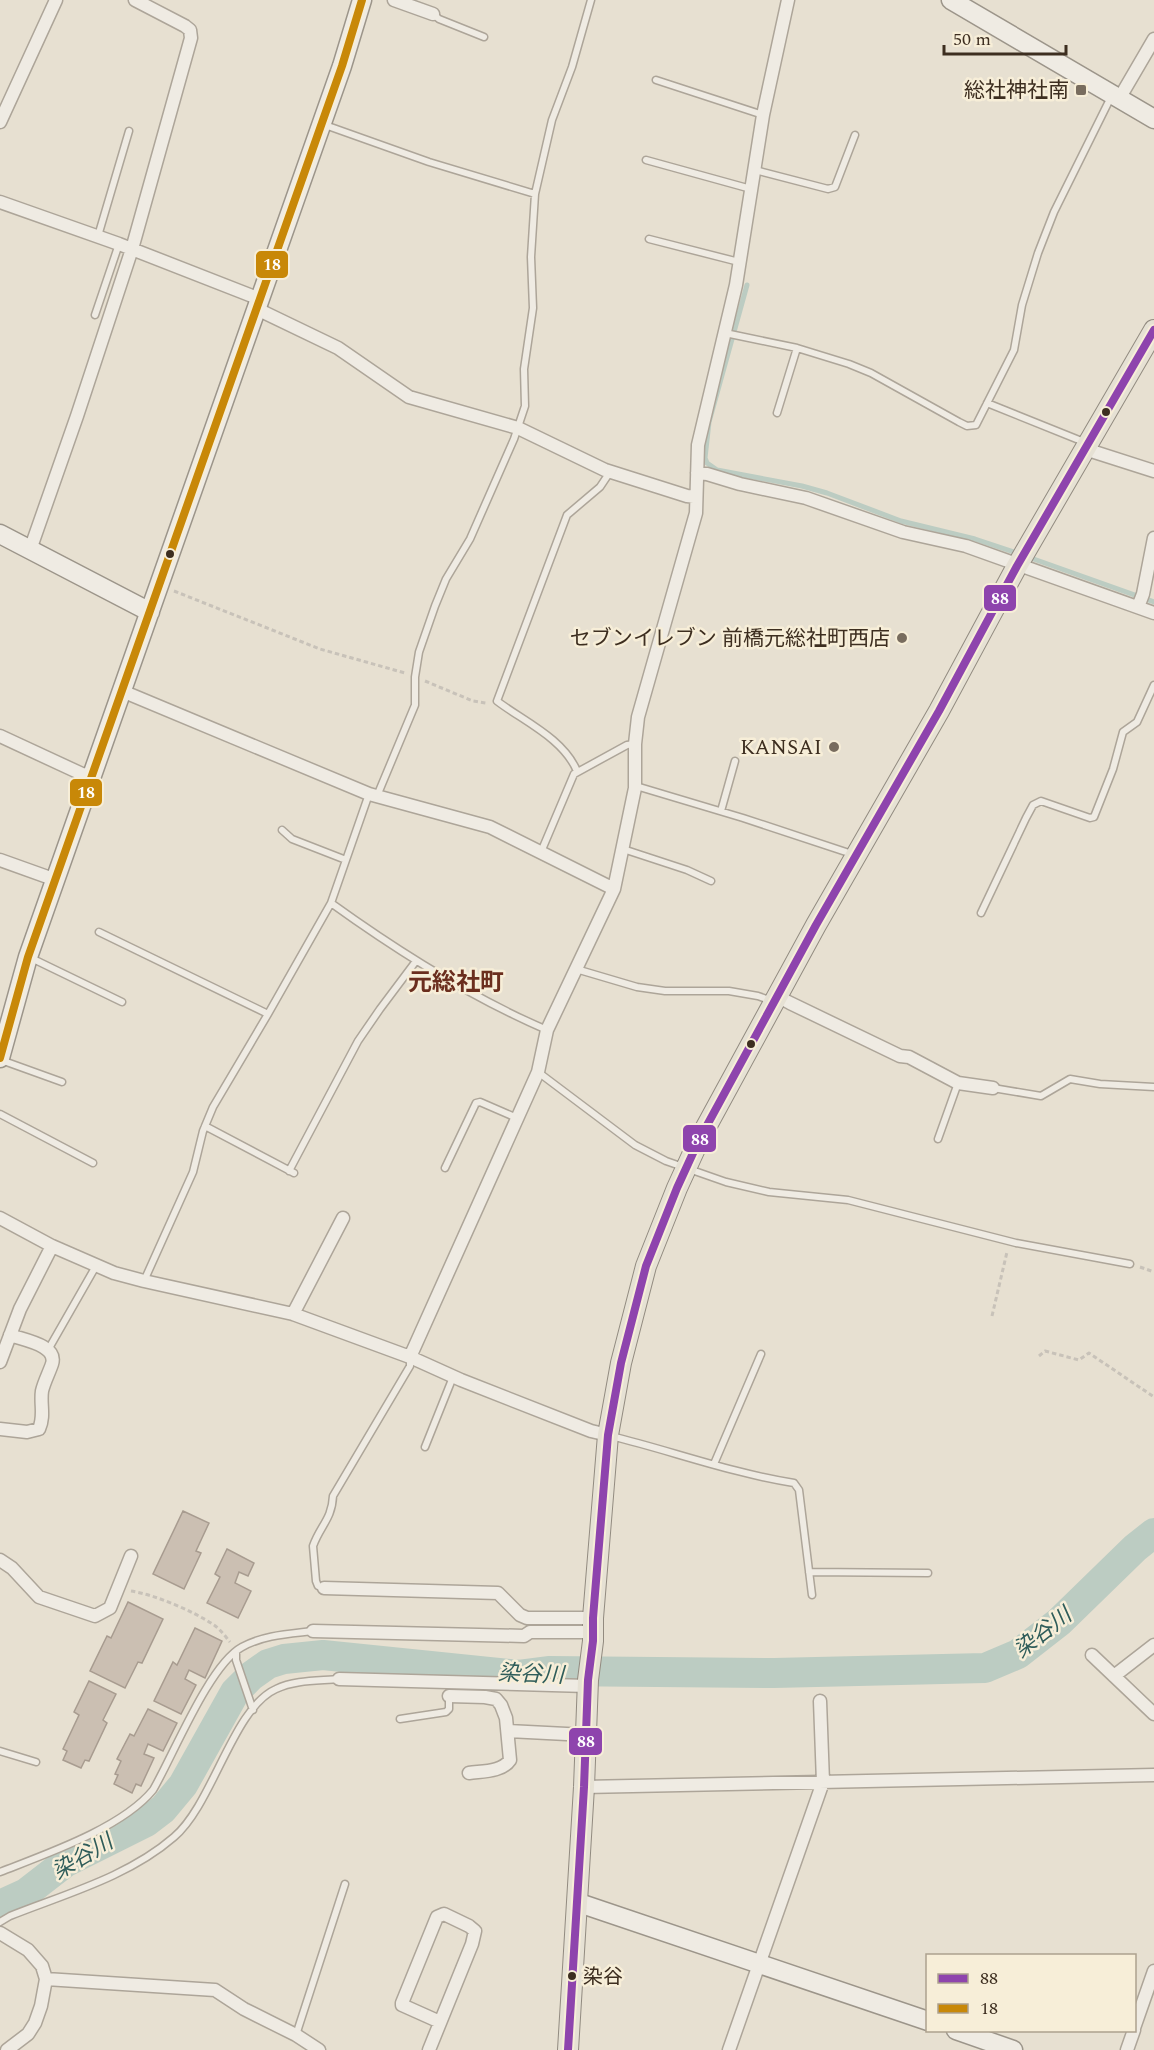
<svg xmlns="http://www.w3.org/2000/svg" width="1154" height="2050" font-family="Spectral,'Noto Sans JP',serif">
  <rect width="100%" height="100%" fill="#e7e0d1"/>
  <g fill="none" stroke-linecap="round" stroke-linejoin="round">
    <path stroke="#bcccc2" stroke-width="5" d="M747,285L709,422L705,458L707,463L717,470L802,486L827,493L901,521L975,539L1020,554
      M1028,557L1154,602"/>
    <path stroke="#bcccc2" stroke-width="30" d="M0,1905L26,1893L66,1862L146,1822L163,1809L183,1785L235,1692L251,1676L268,1664L284,1659L323,1655L519,1675L550,1671L774,1673L985,1668L1018,1654L1059,1622L1135,1548L1154,1533"/>
  </g>
  <path fill="#cbbfb2" stroke="#a89c90" stroke-width="1.5" d="M183,1511L209,1523L196,1551L201,1553L184,1589L153,1574Z
    M227,1549L254,1563L248,1576L239,1572L235,1583L251,1591L238,1618L207,1603L220,1577L215,1574Z
    M128,1602L163,1619L142,1663L138,1662L125,1688L90,1671L107,1636L111,1638Z
    M195,1628L222,1641L205,1678L189,1670L185,1679L196,1685L181,1714L154,1701L173,1662L177,1665Z
    M89,1681L116,1694L103,1720L107,1723L89,1761L85,1760L81,1768L63,1760L67,1751L63,1749L79,1715L74,1712Z
    M148,1709L177,1723L163,1751L148,1744L144,1754L154,1758L141,1786L136,1784L132,1793L114,1784L118,1775L115,1774L121,1761L117,1759L130,1734L134,1736Z"/>
  <g fill="none" stroke-linecap="round" stroke-linejoin="round">
    <defs>
      <path id="lane" d="M433,14L439,19L484,37
        M656,80L763,115
        M325,125L429,162L535,194
        M646,160L751,189
        M755,170L828,189L835,187L855,135
        M98,236L129,131
        M649,239L739,262
        M95,315L119,244
        M725,333L797,348L849,364L871,373L959,422L967,426L976,425L1014,350L1022,305L1038,253L1054,212L1112,95
        M987,403L1084,442
        M777,413L797,348
        M577,771C563,738 523,721 497,701L567,515L600,487L610,472
        M636,786L743,818L852,854
        M377,796L415,705V677L419,652L435,606L446,579L470,539L514,439L525,406L524,369L533,308L531,257L535,194L552,120L572,67L591,0
        M721,811L735,761
        M282,830L292,839L346,860
        M623,849L687,870L711,881
        M541,852L574,774L627,745L635,744
        M331,903C399,952 470,997 547,1030
        M981,913L1026,818L1033,805L1041,801L1090,818L1094,817L1113,769L1123,732L1137,722L1154,685
        M99,932L268,1014
        M29,957L122,1002
        M576,969L637,987L665,991H729L758,996L772,1001
        M1,1060L62,1082
        M538,1072L635,1145L666,1161L726,1182L769,1192L848,1200L1016,1243L1130,1264
        M993,1088L1041,1096L1070,1079L1100,1084L1154,1087
        M0,1114L93,1163
        M205,1126L294,1173
        M938,1139L958,1083
        M445,1168L476,1103L480,1102L517,1118
        M289,1171L358,1041L380,1009L416,961
        M144,1281L193,1172L203,1131L213,1107L268,1014L331,903L369,794
        M48,1350L96,1266
        M611,1436C672,1451 731,1473 794,1483L799,1490L812,1595
        M425,1447L453,1377
        M714,1464L761,1354
        M809,1572L928,1573
        M324,1588L318,1586L316,1581L313,1546C320,1526 332,1519 333,1496L410,1366V1357
        M236,1652V1660L253,1710
        M400,1719L446,1712L449,1709V1696
        M0,1751L36,1762
        M0,1872C46,1854 122,1828 153,1790C173,1756 209,1665 242,1647C264,1635 288,1634 313,1631
        M0,1922L10,1916C65,1894 128,1877 174,1837C213,1804 233,1708 276,1689C295,1680 317,1681 339,1679
        M296,2035L345,1884"/>
      <path id="street" d="M394,0L433,14
        M1119,99L1154,39
        M0,122L56,0
        M0,202L119,244L260,299
        M257,309L338,348L409,397L518,428L605,470L687,496L696,497
        M1085,449L1154,471
        M697,473L707,474L740,484L806,498L903,532L966,546L1154,613
        M30,550L77,416L132,249L191,38L190,30L185,26L135,0
        M1138,607L1143,594L1154,538
        M122,691L369,794L490,827L614,889
        M0,736L82,774L92,776
        M0,860L56,880
        M777,996L790,1003L900,1056L909,1057L958,1083L993,1088
        M0,1218L52,1246L114,1273L144,1281L293,1314L410,1357L461,1380L591,1431L608,1435
        M293,1314L343,1218
        M410,1357L538,1072L547,1030L614,889L635,788V744L638,717L696,513L698,445L736,285L763,115L788,0
        M0,1362L20,1309L52,1246
        M0,1429L27,1432L39,1429C45,1416 40,1404 42,1391C44,1382 49,1373 52,1364C58,1345 23,1340 10,1335
        M0,1560L12,1568L39,1597L95,1616L110,1608L131,1556
        M324,1588L498,1593L520,1615L527,1618H593
        M313,1631L524,1636L530,1632H593
        M1092,1655L1154,1714
        M1114,1676L1154,1645
        M339,1679L587,1686
        M449,1696L485,1697L496,1699L501,1705L506,1718L510,1760C502,1772 482,1771 469,1773
        M508,1731L586,1735
        M584,1787L1154,1775
        M0,1933L28,1950L42,1966L46,1979L41,2006L35,2023L28,2034L7,2050
        M46,1979L215,1990L244,2009L296,2035L319,2050
        M1134,2028L1154,1971
        M429,2050L472,1944L475,1931L469,1926L444,1914L437,1917L402,2003V2005L440,2022
        M729,2050L823,1782L820,1701
        M1127,2050L1134,2030"/>
      <path id="secondary" d="M951,0L1154,119
        M0,534L150,612
        M0,1058L28,957L342,66L362,0
        M577,1904L585,1905L928,2021
        M956,2030L1013,2050"/>
      <path id="primary" d="M568,2050L584,1787L588,1680L593,1641V1618L608,1435L621,1363L646,1266L677,1188L699,1140L816,925L939,711L1017,566L1154,330"/>
    </defs>
    <use href="#lane" stroke="#ada599" stroke-width="9"/>
    <use href="#street" stroke="#ada599" stroke-width="15"/>
    <use href="#secondary" stroke="#9c958a" stroke-width="21"/>
    <use href="#primary" stroke="#928b80" stroke-width="22"/>
    <path stroke="#c8c2b9" stroke-width="3" stroke-dasharray="4.5 3" stroke-linecap="butt" d="M174,591L320,649L405,673
      M425,681L473,701L486,703
      M1140,1267L1154,1272
      M992,1316L1007,1252
      M1039,1356L1045,1351L1079,1360L1089,1353L1154,1397
      M131,1591C156,1595 193,1611 214,1625C220,1629 225,1636 230,1642"/>
    <use href="#lane" stroke="#efebe3" stroke-width="6"/>
    <use href="#street" stroke="#efebe3" stroke-width="12"/>
    <use href="#secondary" stroke="#efebe3" stroke-width="18"/>
    <use href="#primary" stroke="#e6e1d4" stroke-width="20"/>
    <defs>
      <path id="bus-1" d="M568,2050L584,1787L588,1680L593,1641V1618L608,1435L621,1363L646,1266L677,1188L699,1140L816,925L939,711L1017,566L1154,330"/>
      <path id="bus-2" d="M0,1058L28,957L342,66L362,0"/>
    </defs>
    <use href="#bus-1" stroke="#f7eed8" stroke-width="12"/>
    <use href="#bus-2" stroke="#f7eed8" stroke-width="12"/>
    <use href="#bus-1" stroke="#8e44ad" stroke-width="8"/>
    <use href="#bus-2" stroke="#c88808" stroke-width="8"/>
  </g>
  <g fill="#786c5e" stroke="#f7eed8" stroke-width="2">
    <rect x="1075" y="84" width="12" height="12" rx="3"/>
    <circle cx="902" cy="638" r="6"/>
    <circle cx="834" cy="747" r="6"/>
  </g>
  <g fill="#3d2e20" stroke="#f7eed8" stroke-width="2">
    <circle cx="1106" cy="412" r="5"/>
    <circle cx="170" cy="554" r="5"/>
    <circle cx="751" cy="1044" r="5"/>
    <circle cx="572" cy="1976" r="5"/>
  </g>
  <g text-anchor="middle" stroke-width="5" stroke-linejoin="round" paint-order="stroke">
    <g font-size="20" fill="#3d2e20" stroke="#f7eed8" text-anchor="start">
      <text x="583" y="1983">染谷</text>
    </g>
    <g font-size="21" fill="#3d2e20" stroke="#f7eed8" text-anchor="end">
      <text x="1069" y="97">総社神社南</text>
      <text x="890" y="645">セブンイレブン 前橋元総社町西店</text>
      <text x="822" y="754">KANSAI</text>
    </g>
    <g font-size="22" font-style="italic" fill="#2f5d5a" stroke="#f7eed8">
      <text transform="translate(1042 1632) rotate(-38)" y="8">染谷川</text>
      <text transform="translate(531 1673) rotate(2)" y="8">染谷川</text>
      <text transform="translate(82 1856) rotate(-31)" y="8">染谷川</text>
    </g>
    <g font-size="24" font-weight="bold" fill="#6b2e1e" stroke="#f7eed8">
      <text x="456" y="990">元総社町</text>
    </g>
  </g>
  <g stroke="#f7eed8" stroke-width="2">
    <rect x="255" y="250" width="34" height="29" rx="6" fill="#c88808"/>
    <rect x="983" y="584" width="34" height="28" rx="6" fill="#8e44ad"/>
    <rect x="69" y="778" width="34" height="29" rx="6" fill="#c88808"/>
    <rect x="682" y="1124" width="35" height="29" rx="6" fill="#8e44ad"/>
    <rect x="568" y="1727" width="35" height="29" rx="6" fill="#8e44ad"/>
  </g>
  <g font-size="16" text-anchor="middle" font-weight="bold" fill="#fff">
    <text x="272" y="270">18</text>
    <text x="1000" y="604">88</text>
    <text x="86" y="798">18</text>
    <text x="700" y="1145">88</text>
    <text x="586" y="1747">88</text>
  </g>
  <rect x="926" y="1954" width="210" height="78" fill="#f7eed8" stroke="#ada18e" stroke-width="1.5"/>
  <rect x="938" y="1974" width="30" height="9" fill="#8e44ad" stroke="#ada18e" stroke-width="1.5"/>
  <text x="980" y="1984" font-size="18" fill="#3d2e20">88</text>
  <rect x="938" y="2004" width="30" height="9" fill="#c88808" stroke="#ada18e" stroke-width="1.5"/>
  <text x="980" y="2014" font-size="18" fill="#3d2e20">18</text>
  <path d="M944 45v9h122v-9" fill="none" stroke="#3d2e20" stroke-width="3"/>
  <text x="953" y="45" font-size="18" fill="#3d2e20" stroke="#f7eed8" stroke-width="4.5" paint-order="stroke">50 m</text>
</svg>
